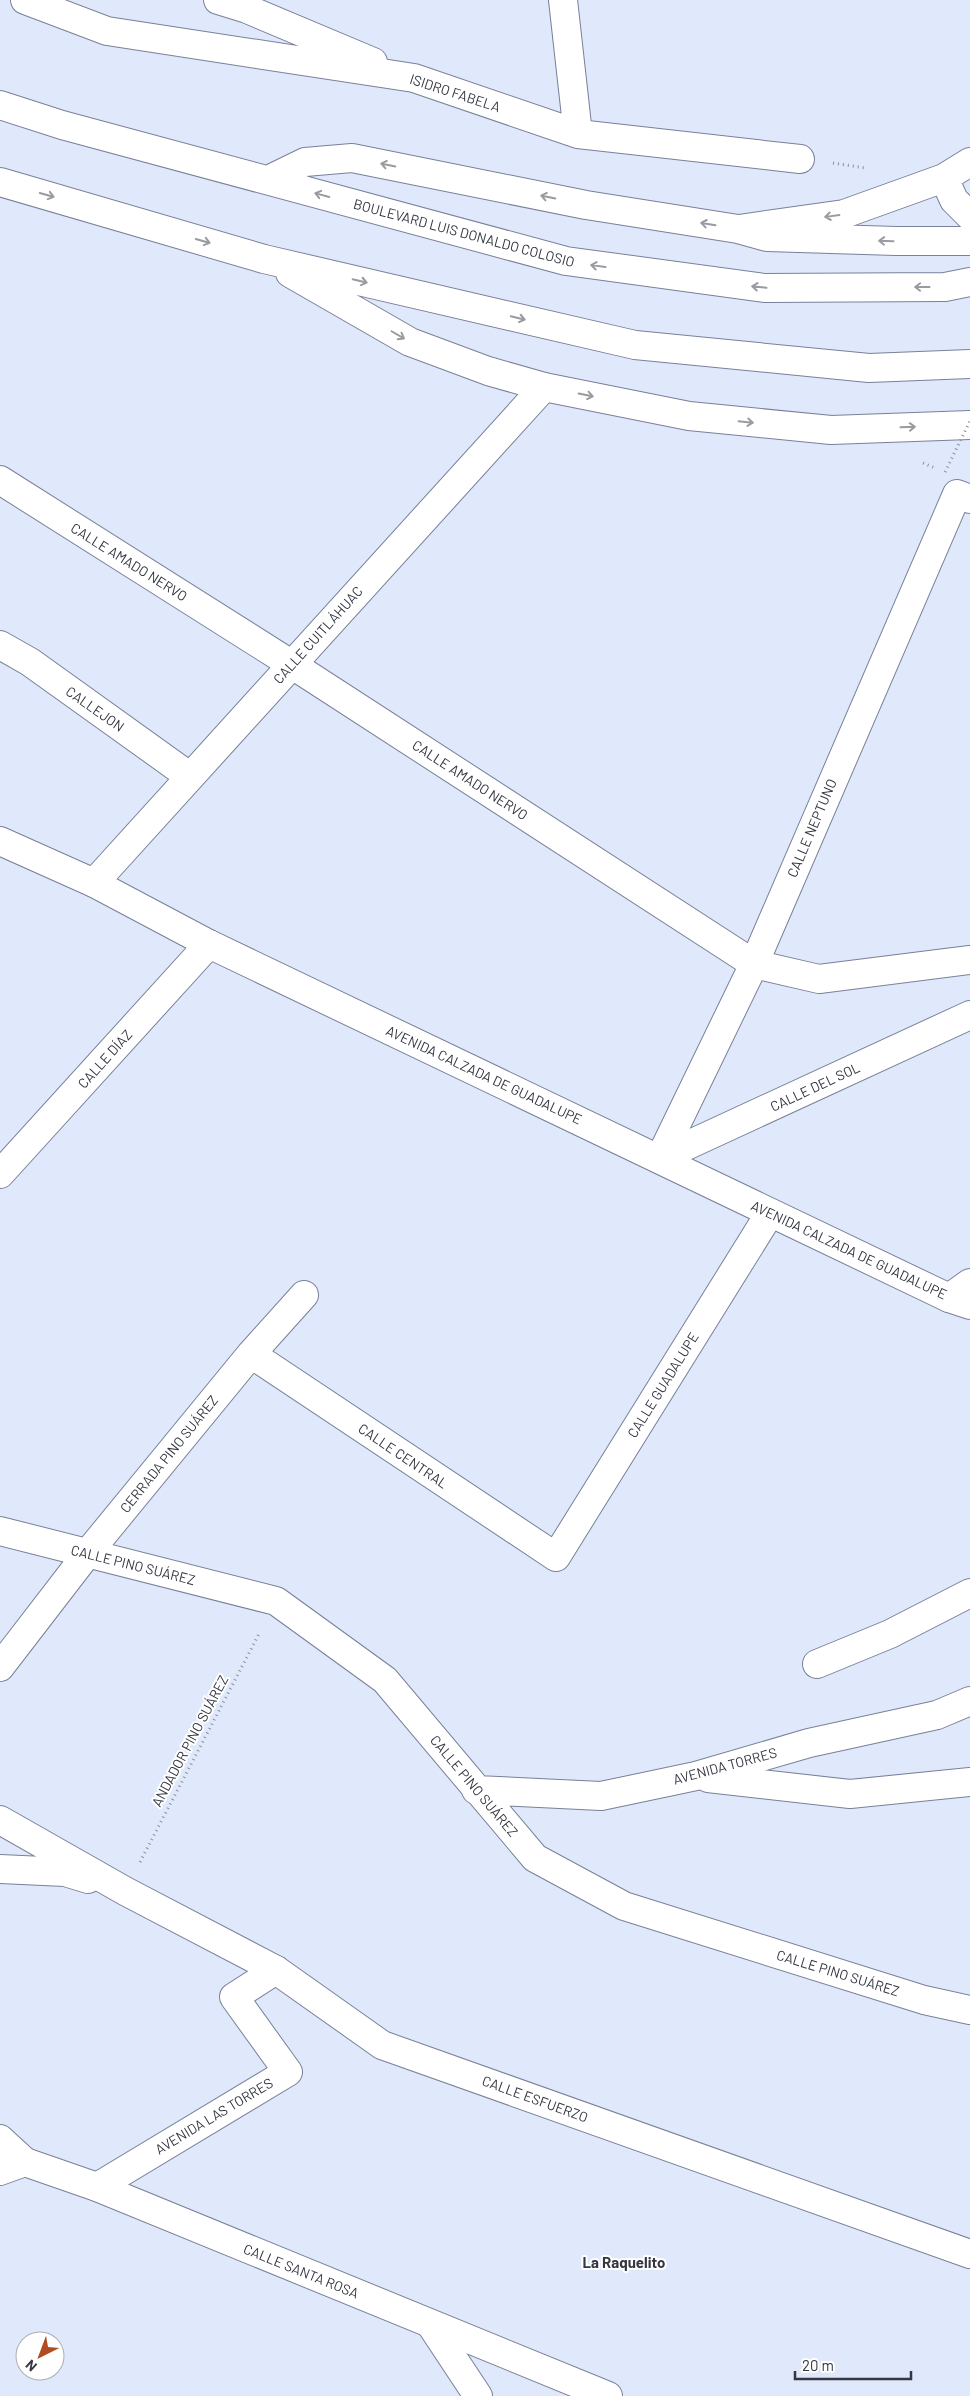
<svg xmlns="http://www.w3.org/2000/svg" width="970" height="2396" font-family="Barlow,sans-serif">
  <rect width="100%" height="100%" fill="#e0e8fc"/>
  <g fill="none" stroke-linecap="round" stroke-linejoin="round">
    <defs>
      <path id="pedestrian" d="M949,1298L970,1283
        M0,1667L87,1554
        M97,2187L288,2072L234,1997L276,1970
        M431,2325L478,2396"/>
      <path id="minor" d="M25,0L107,31L414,78L578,134L800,159
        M218,0L247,9L373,62
        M563,0L578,134
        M0,480L291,664L754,964L819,979L970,960
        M0,645L30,662L189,776
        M94,883L544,387
        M660,1158L754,964L957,494L970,499
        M660,1158L970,1015
        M0,1174L209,944
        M251,1354L556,1557L770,1213
        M0,1531L276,1601L385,1680L535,1858L624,1906L924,2000L970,2010
        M87,1554L251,1354L304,1295
        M817,1664L890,1634L970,1593
        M708,1778L850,1794L970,1782
        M476,1790L601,1796L696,1776L809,1743L937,1715L970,1701
        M0,1820L125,1891L276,1970L382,2045L970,2254
        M0,1869L65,1872L88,1879
        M0,2139L25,2162"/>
      <path id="tertiary" d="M0,841L94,883L209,944L949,1298L970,1305
        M0,2171L25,2162L97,2187L608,2396"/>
      <path id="secondary" d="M944,178L954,200L970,216
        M739,229L844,214L944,178L970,162"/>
      <path id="trunk" d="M0,105L62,125L566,261L764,288L945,287L970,282
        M268,180L305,162L352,158L586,205L738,229L767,237L896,241H970
        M0,182L264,259L635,345L869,368L970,364
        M290,273L410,342L488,371L544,387L689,416L831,430L970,425"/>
    </defs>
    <use href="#pedestrian" stroke="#798198" stroke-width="30"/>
    <use href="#minor" stroke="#798198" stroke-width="30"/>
    <use href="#tertiary" stroke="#798198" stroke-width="30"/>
    <use href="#secondary" stroke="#798198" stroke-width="30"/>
    <use href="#trunk" stroke="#798198" stroke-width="30"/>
    <path stroke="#8b909f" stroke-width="3" stroke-dasharray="1 4" stroke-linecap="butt" d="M833,163L866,168
      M923,463L935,468
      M140,1862L260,1632"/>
    <use href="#pedestrian" stroke="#fff" stroke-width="28"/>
    <use href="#minor" stroke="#fff" stroke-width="28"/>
    <use href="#tertiary" stroke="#fff" stroke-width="28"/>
    <use href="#secondary" stroke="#fff" stroke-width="28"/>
    <use href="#trunk" stroke="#fff" stroke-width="28"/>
    <path stroke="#8b909f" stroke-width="3" stroke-dasharray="1 4" stroke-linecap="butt" d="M945,472L970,421"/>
  </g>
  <defs><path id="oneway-shaft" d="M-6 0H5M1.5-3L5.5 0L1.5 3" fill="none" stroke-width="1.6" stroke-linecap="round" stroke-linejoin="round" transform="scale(1.25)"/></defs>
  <g stroke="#9a9ba0">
    <use href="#oneway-shaft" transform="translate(388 165) rotate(-169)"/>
    <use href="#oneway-shaft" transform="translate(47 195) rotate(16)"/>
    <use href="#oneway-shaft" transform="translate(322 195) rotate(-165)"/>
    <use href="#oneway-shaft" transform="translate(548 197) rotate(-169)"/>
    <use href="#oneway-shaft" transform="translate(832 216) rotate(172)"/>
    <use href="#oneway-shaft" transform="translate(708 224) rotate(-171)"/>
    <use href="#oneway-shaft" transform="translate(203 241) rotate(16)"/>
    <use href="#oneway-shaft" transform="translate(886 241) rotate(-178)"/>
    <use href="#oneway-shaft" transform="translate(598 266) rotate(-172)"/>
    <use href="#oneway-shaft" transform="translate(360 281) rotate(13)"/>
    <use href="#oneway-shaft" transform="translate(759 287) rotate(-174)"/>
    <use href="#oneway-shaft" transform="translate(922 287) rotate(180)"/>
    <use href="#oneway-shaft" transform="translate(518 318) rotate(13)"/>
    <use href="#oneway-shaft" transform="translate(398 335) rotate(30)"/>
    <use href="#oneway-shaft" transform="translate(586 395) rotate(11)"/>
    <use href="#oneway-shaft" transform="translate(746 422) rotate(6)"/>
    <use href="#oneway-shaft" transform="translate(908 427) rotate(-2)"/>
  </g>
  <g text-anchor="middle" stroke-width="4" stroke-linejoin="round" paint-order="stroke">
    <g font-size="14" fill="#343741" stroke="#fff">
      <text transform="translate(455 93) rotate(18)" y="5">ISIDRO FABELA</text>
      <text transform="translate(464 233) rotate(15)" y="5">BOULEVARD LUIS DONALDO COLOSIO</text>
      <text transform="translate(129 562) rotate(32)" y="5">CALLE AMADO NERVO</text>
      <text transform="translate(318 635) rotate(-48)" y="5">CALLE CUITLÁHUAC</text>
      <text transform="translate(95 709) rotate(35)" y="5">CALLEJON</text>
      <text transform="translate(470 780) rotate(33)" y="5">CALLE AMADO NERVO</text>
      <text transform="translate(812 828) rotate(-67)" y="5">CALLE NEPTUNO</text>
      <text transform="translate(105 1059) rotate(-48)" y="5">CALLE DÍAZ</text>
      <text transform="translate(484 1075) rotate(25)" y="5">AVENIDA CALZADA DE GUADALUPE</text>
      <text transform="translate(815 1087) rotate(-25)" y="5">CALLE DEL SOL</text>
      <text transform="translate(849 1250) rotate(25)" y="5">AVENIDA CALZADA DE GUADALUPE</text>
      <text transform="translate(663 1385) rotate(-58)" y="5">CALLE GUADALUPE</text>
      <text transform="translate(169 1454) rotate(-51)" y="5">CERRADA PINO SUÁREZ</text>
      <text transform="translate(403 1456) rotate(34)" y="5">CALLE CENTRAL</text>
      <text transform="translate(133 1565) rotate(14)" y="5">CALLE PINO SUÁREZ</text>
      <text transform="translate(190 1741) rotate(-62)" y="5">ANDADOR PINO SUÁREZ</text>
      <text transform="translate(725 1766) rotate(-15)" y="5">AVENIDA TORRES</text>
      <text transform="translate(474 1786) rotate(50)" y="5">CALLE PINO SUÁREZ</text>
      <text transform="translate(838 1973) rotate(17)" y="5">CALLE PINO SUÁREZ</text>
      <text transform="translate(535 2099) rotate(20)" y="5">CALLE ESFUERZO</text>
      <text transform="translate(214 2116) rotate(-31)" y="5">AVENIDA LAS TORRES</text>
      <text transform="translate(301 2271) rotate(22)" y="5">CALLE SANTA ROSA</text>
    </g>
    <g font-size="15" font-weight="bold" fill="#343741" stroke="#fff">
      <text x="624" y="2268">La Raquelito</text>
    </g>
  </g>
  <g transform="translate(40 2356) rotate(222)"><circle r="24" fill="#ffffff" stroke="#aeafb3"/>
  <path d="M0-4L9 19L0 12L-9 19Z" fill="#b14c20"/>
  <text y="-8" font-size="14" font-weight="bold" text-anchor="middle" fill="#343741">N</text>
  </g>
  <path d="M795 2371v8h116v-8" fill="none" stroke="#343741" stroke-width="2.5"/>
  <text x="802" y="2371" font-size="15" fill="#343741" stroke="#ffffff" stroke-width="4" paint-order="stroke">20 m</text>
</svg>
